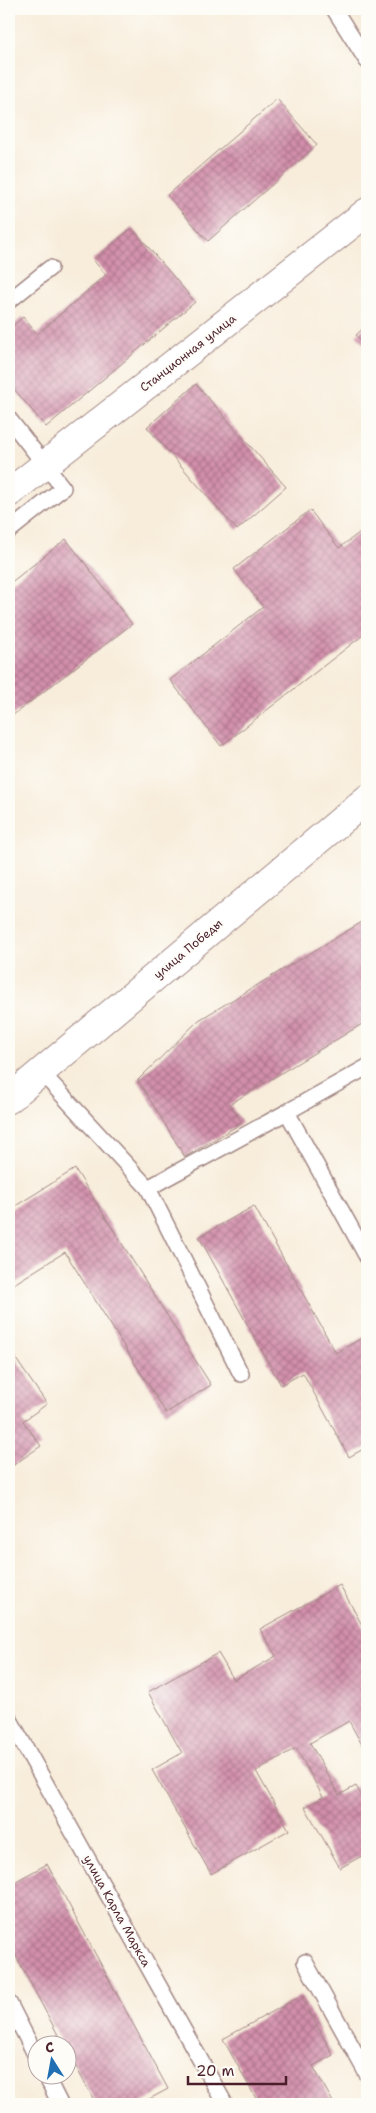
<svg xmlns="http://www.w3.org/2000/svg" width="376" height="2113" font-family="'Shantell Sans',sans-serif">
  <defs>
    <pattern id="building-cross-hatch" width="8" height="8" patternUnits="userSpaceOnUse" patternTransform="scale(1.25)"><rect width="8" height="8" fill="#d28fab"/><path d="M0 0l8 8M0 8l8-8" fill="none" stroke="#ac748b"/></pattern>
  </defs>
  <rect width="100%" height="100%" fill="#fdfcf7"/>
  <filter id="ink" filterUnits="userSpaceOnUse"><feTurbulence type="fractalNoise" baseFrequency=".02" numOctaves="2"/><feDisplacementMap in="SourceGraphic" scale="10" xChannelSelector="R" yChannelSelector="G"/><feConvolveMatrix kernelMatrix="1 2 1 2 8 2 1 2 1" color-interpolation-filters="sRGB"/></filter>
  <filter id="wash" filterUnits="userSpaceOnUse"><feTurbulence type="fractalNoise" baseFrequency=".0096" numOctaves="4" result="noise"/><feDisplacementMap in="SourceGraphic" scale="20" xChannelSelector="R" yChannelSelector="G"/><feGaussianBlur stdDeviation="1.12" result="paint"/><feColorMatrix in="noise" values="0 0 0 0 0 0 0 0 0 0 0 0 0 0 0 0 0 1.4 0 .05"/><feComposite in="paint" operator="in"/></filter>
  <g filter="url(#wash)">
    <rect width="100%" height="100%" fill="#f8eddb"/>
    <g id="blocks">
      <path fill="url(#building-cross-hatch)" d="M277,99L317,145L208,241L167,195Z
        M132,228L195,302L46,427L9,383V329L23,317L37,334L106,275L93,260Z
        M367,325V348L356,335Z
        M196,384L286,487L237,530L147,427Z
        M310,510L339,548L367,527V632L221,746L170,680L263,607L234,569Z
        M66,539L132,624L9,718V584Z
        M367,919V1021L230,1104L242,1123L185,1157L138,1080L199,1020Z
        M75,1169L211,1385L166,1413L65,1252L9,1287V1210Z
        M254,1206L336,1353L367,1335V1447L349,1457L303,1373L281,1385L199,1237Z
        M9,1349L47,1404L23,1421L41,1446L9,1468Z
        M340,1585L367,1634V1754L349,1721L310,1743L339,1795L356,1786L367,1806V1853L340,1868L305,1807L323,1797L296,1748L256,1771L289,1830L211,1874L152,1770L182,1753L148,1692L218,1653L234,1680L276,1656L260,1629Z
        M47,1864L168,2089L140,2104H96L68,2052V2046H64L9,1943V1885Z
        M301,1996L333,2055L313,2066L334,2104H259L223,2039Z"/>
    </g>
  </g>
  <g filter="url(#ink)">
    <use href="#blocks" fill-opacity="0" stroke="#a18683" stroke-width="1"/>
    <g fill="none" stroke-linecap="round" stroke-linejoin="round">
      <defs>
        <path id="service" d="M334,9L367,61
          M9,301L50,268
          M9,419L63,488L9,531
          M367,1067L287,1112L367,1257
          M42,1073L148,1188L287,1112
          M148,1188L241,1374
          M9,1718L225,2104
          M305,1962L367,2074
          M9,2003L38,2060
          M46,2076L60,2104"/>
        <path id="minor" d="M9,493L367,212"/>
        <path id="tertiary" d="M9,1099L367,799"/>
      </defs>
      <use href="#service" stroke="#a18683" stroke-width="18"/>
      <use href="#minor" stroke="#a18683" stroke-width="30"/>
      <use href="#tertiary" stroke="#a18683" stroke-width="30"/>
      <use href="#service" stroke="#fff" stroke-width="15"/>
      <use href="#minor" stroke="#fff" stroke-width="28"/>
      <use href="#tertiary" stroke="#fff" stroke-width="28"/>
    </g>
  </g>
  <g text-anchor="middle" stroke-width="4" stroke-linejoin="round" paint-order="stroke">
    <g font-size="12" fill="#4a1f2b" stroke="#fdfcf7">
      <text transform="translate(188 353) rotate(-38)" y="4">Станционная улица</text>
      <text transform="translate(188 949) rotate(-40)" y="4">улица Победы</text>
      <text transform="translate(117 1911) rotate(61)" y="4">улица Карла Маркса</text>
    </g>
  </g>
  <rect width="376" height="2113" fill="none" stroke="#fdfcf7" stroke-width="30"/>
  <g transform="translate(52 2060) rotate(349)"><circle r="24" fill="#fdfcf7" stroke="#b5a4a5"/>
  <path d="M0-4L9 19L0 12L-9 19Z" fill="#1f6fb2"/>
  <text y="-8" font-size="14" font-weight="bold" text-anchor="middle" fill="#4a1f2b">С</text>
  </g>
  <path d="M188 2076v8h98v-8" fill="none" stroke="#4a1f2b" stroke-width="2.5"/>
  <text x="196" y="2076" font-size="15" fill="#4a1f2b" stroke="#fdfcf7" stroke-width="4" paint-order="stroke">20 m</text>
</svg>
